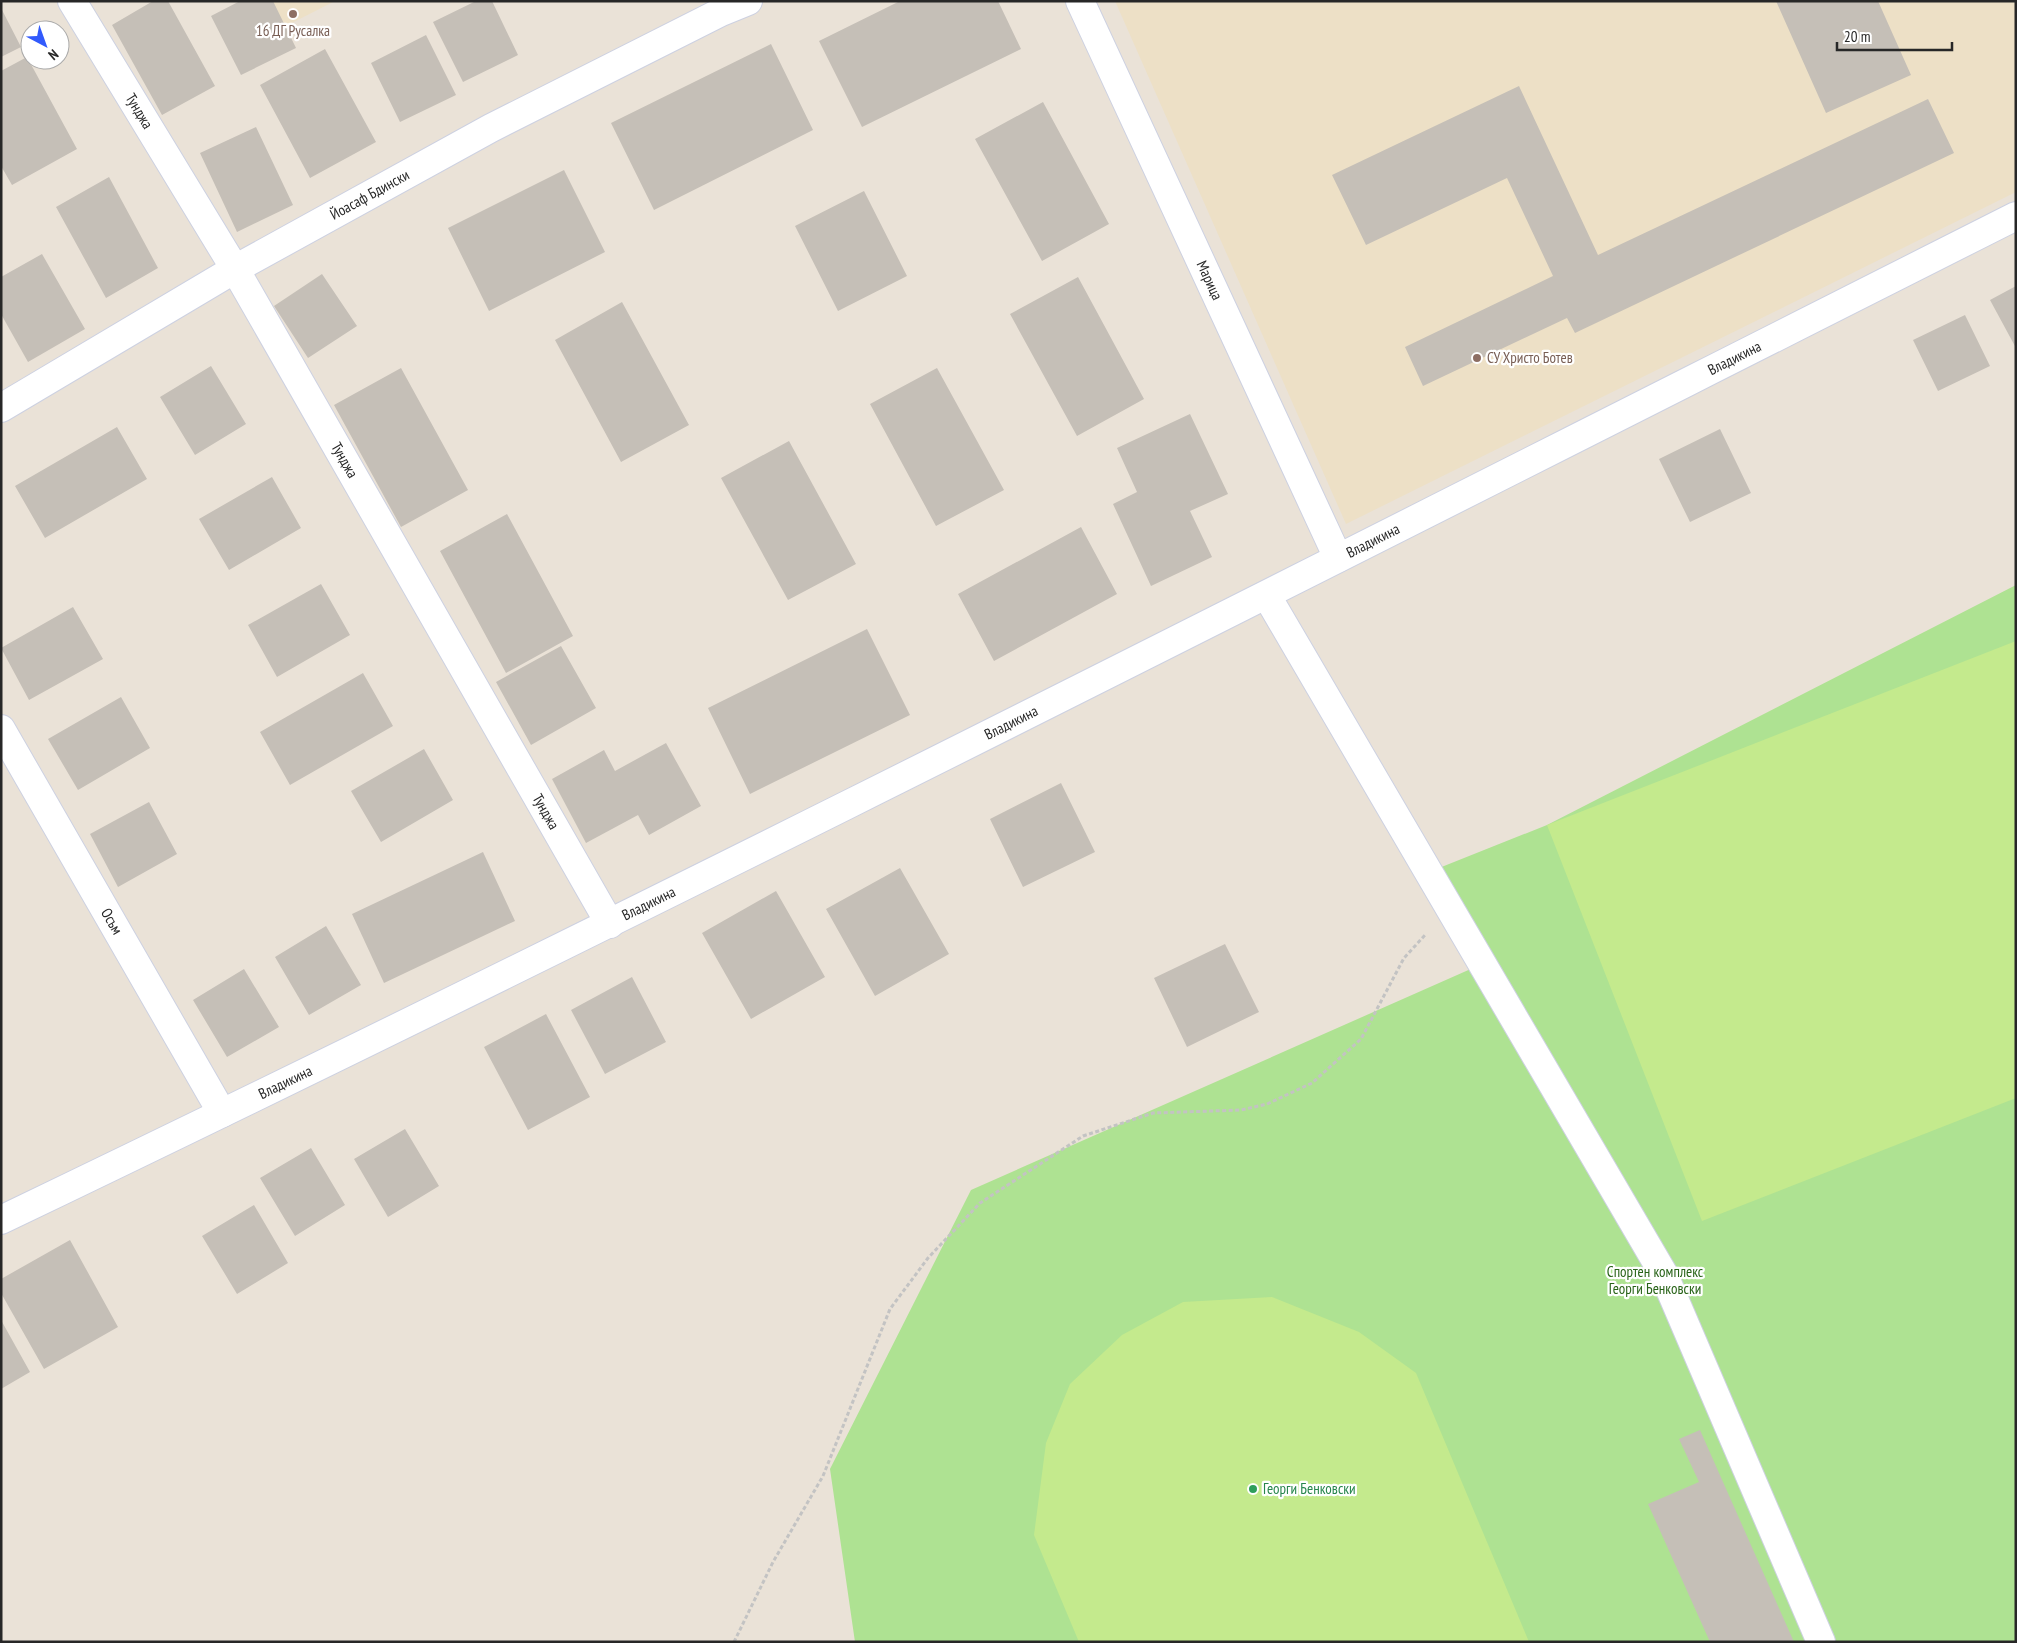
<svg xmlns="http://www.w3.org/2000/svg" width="2017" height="1643" font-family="'PT Sans Narrow',sans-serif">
  <rect width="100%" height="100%" fill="#eae2d7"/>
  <path fill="#ede0c6" d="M270,1H335L284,27Z
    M1115,1H2016V192L1346,524Z"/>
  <path fill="#aee292" d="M2016,585V1642H855L830,1469L971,1190L1482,964L1429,872L1547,825Z"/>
  <path fill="#c4ea8d" d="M2016,641V1098L1702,1221L1547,825Z
    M1272,1297L1359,1332L1416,1373L1529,1642H1079L1034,1535L1046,1443L1070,1384L1122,1335L1183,1302Z"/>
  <path fill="#c5bfb7" d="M153,1H168L215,86L162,115L112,25Z
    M240,1H273L296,48L241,75L211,16Z
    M476,1H492L518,55L463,82L433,22Z
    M900,1H998L1021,49L862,127L819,41Z
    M1776,1H1878L1911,75L1826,113Z
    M1,8L21,47L1,57Z
    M426,35L456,95L400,122L371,63Z
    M771,44L813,130L654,210L611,123Z
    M325,49L376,142L310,178L260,85Z
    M27,57L77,149L12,185L1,166V71Z
    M1519,86L1598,255L1928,99L1954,153L1575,333L1567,318L1423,386L1405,347L1553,276L1507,178L1366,245L1332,175Z
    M1043,102L1109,224L1042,261L975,139Z
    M256,127L293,205L237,232L200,153Z
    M564,170L605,252L489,311L448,228Z
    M109,177L158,268L106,298L56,207Z
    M864,191L907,276L838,311L795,226Z
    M42,254L85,329L28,362L1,314V277Z
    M322,274L357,326L308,358L274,306Z
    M1078,277L1144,399L1077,436L1010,314Z
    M2016,286V348L1990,300Z
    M622,302L689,425L621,462L555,340Z
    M1965,315L1990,366L1938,391L1913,340Z
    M211,366L246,424L195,455L160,397Z
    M401,368L468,490L401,527L334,405Z
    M937,368L1004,490L936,526L870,404Z
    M1190,414L1228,494L1190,511L1212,557L1151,586L1113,504L1137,492L1117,448Z
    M117,427L147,479L45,538L15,486Z
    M1720,429L1751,493L1690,522L1659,459Z
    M789,441L856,564L788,600L721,478Z
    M272,477L301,528L229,570L199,519Z
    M507,514L573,636L506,673L440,551Z
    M1081,527L1117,594L994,661L958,594Z
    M321,584L350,635L277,677L248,625Z
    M73,607L103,659L29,700L1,648Z
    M867,629L910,715L750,794L708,708Z
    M561,646L596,708L531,745L496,682Z
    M363,673L393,726L290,785L260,732Z
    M121,697L150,748L78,790L48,739Z
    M666,743L701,806L649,835L638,815L586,843L552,779L604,750L615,771Z
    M424,749L453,800L381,842L351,791Z
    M1061,783L1095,852L1023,887L990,819Z
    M149,802L177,854L118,887L90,834Z
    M483,852L515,921L384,983L352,914Z
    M900,868L949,954L875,996L826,909Z
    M776,891L825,977L751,1019L702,933Z
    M326,926L361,985L309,1015L275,957Z
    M1225,944L1259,1012L1187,1047L1154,978Z
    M244,969L279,1027L227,1057L193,1000Z
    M632,977L666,1042L605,1074L571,1010Z
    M546,1014L590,1097L528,1130L484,1047Z
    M405,1129L439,1186L388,1217L354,1159Z
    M311,1148L345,1205L295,1236L260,1178Z
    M254,1205L288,1263L237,1294L202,1236Z
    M70,1240L118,1327L44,1369L1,1293V1279Z
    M1,1320L30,1372L1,1389Z
    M1700,1430L1719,1473L1794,1642H1710L1648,1504L1699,1482L1679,1439Z"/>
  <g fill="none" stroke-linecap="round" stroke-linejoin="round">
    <defs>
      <g id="street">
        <path id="s1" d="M72,1L235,269L610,924"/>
        <path id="s2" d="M1080,1L1338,558"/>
        <path id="s3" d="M1,408L235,269L491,128L721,12L748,1"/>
        <path d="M1267,596L1663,1273L1821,1642"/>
        <path id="s4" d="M1,729L222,1113"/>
        <path id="s5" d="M1,1220C678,895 1346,554 2016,216"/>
      </g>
    </defs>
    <use href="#street" stroke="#cdd1e1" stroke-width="30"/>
    <path stroke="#c3c3c3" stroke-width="3" stroke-dasharray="4 2.5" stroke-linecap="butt" d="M734,1642L773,1562L823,1476L890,1309L928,1258L980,1203L1083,1136L1153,1113L1241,1110L1267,1104L1312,1083L1361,1039L1404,958L1426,934"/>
    <use href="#street" stroke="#fff" stroke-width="28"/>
  </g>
  <g fill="#8d6e63" stroke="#fff" stroke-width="2">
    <circle cx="293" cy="14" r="5"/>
    <circle cx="1477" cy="358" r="5"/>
  </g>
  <circle fill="#2e9e5b" stroke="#fff" stroke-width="2" cx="1253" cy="1489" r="5"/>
  <g text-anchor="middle" stroke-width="4.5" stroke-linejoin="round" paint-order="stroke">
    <g font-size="15" fill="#785e54" stroke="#fff">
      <text x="293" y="36">16 ДГ Русалка</text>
      <text x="1487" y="363" text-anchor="start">СУ Христо Ботев</text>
    </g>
    <g font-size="15" fill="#272727" stroke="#fff">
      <text dy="5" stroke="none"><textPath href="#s1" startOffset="129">Тунджа</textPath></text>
      <text dy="5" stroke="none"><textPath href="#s3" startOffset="426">Йоасаф Бдински</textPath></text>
      <text dy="5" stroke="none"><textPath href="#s2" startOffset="308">Марица</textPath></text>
      <text dy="5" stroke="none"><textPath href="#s5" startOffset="1936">Владикина</textPath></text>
      <text dy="5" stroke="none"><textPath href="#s1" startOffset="534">Тунджа</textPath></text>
      <text dy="5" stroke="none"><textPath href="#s5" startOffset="1531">Владикина</textPath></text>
      <text dy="5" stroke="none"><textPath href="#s5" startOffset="1126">Владикина</textPath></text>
      <text dy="5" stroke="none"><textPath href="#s1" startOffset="939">Тунджа</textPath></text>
      <text dy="5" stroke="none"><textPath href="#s5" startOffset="721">Владикина</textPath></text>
      <text dy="5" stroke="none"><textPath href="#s4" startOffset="222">Осъм</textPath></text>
      <text dy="5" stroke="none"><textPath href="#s5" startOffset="316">Владикина</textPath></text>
    </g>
    <g font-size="15" fill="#286318" stroke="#fff">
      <text x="1655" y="1277">Спортен комплекс<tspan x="1655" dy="17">Георги Бенковски</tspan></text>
    </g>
    <g font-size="15" fill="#27864d" stroke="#fff" text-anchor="start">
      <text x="1263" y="1494">Георги Бенковски</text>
    </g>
  </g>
  <rect width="2017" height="1643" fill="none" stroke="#272727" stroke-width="5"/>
  <g transform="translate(45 45) rotate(139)"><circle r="24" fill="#ffffff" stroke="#a9a9a9"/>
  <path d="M0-4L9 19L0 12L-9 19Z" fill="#325afc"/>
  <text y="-8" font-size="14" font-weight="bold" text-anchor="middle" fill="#272727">N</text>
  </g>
  <path d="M1837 42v8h115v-8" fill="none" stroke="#272727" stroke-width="2.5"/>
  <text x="1844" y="42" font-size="15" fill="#272727" stroke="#ffffff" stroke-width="4" paint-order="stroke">20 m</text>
</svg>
